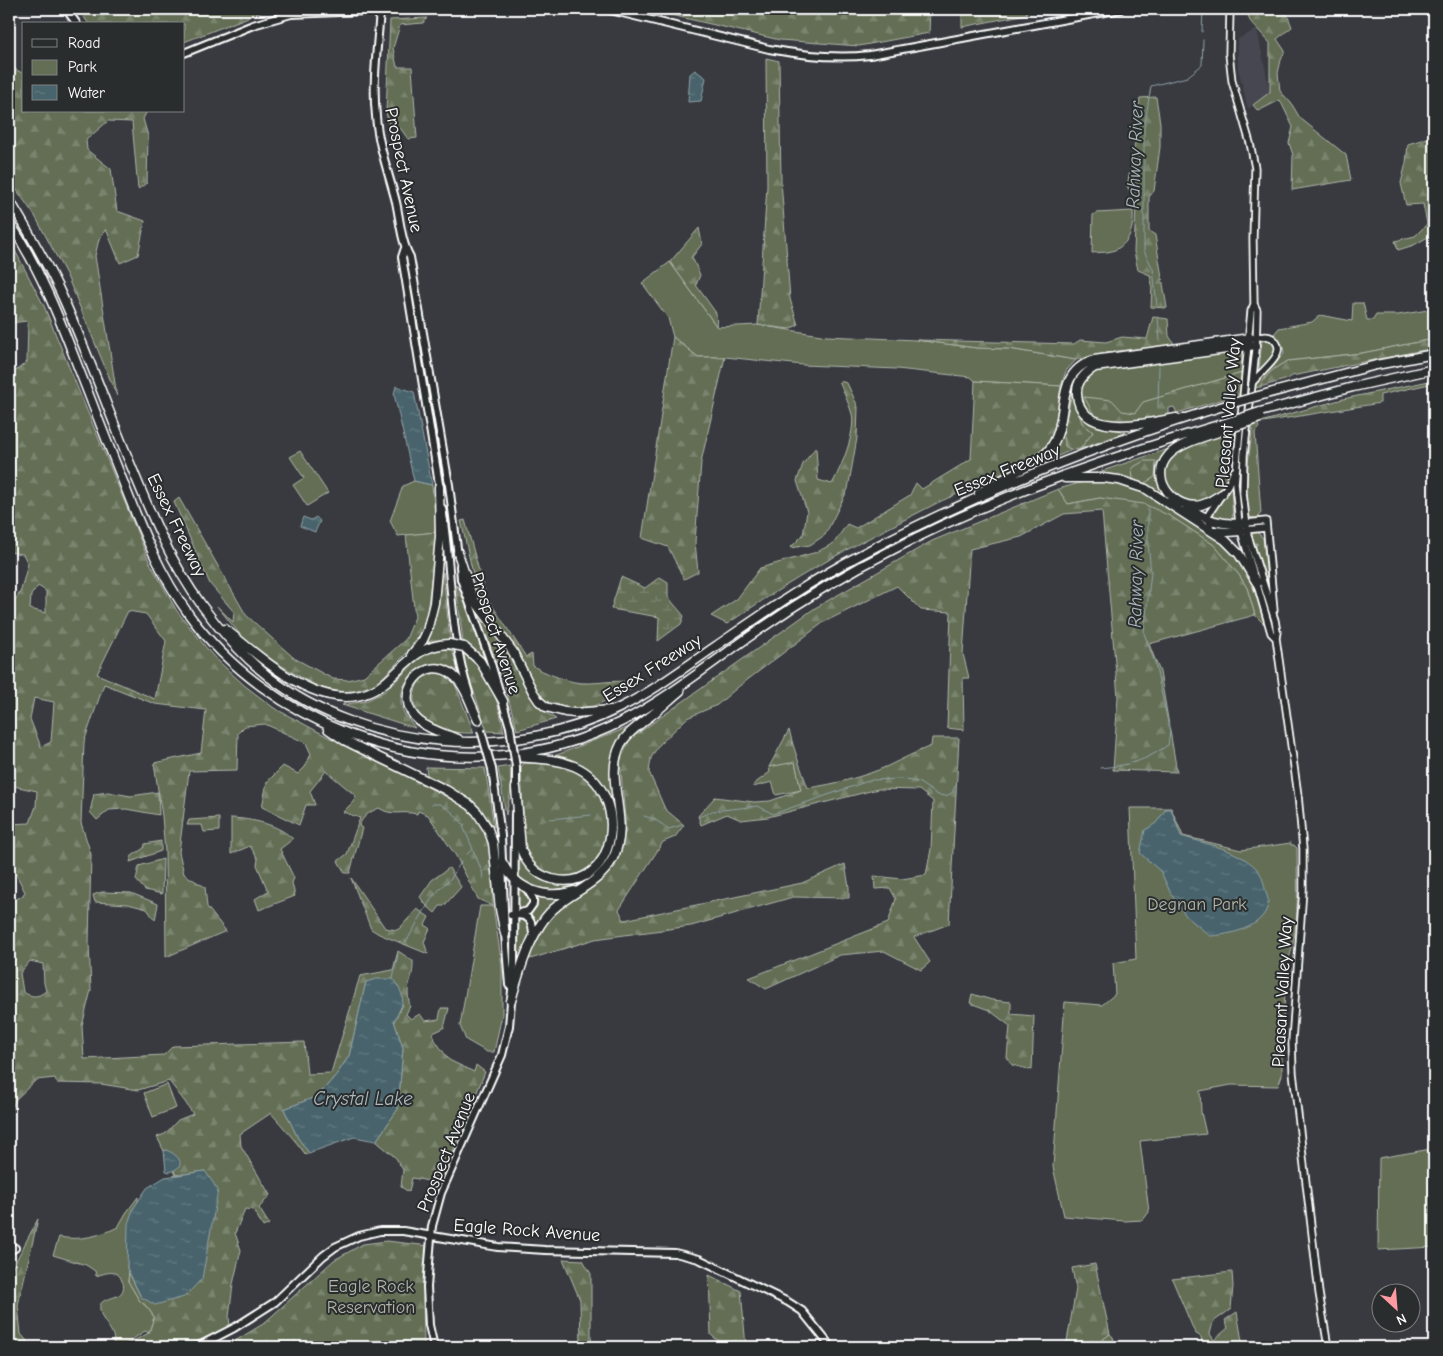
<svg xmlns="http://www.w3.org/2000/svg" width="1443" height="1356" font-family="'Comic Neue',sans-serif">
  <defs>
    <pattern id="forest-firs" width="22" height="20" patternUnits="userSpaceOnUse" patternTransform="scale(1.25)"><rect width="22" height="20" fill="#636e55"/><path d="M5 1l3.5 6h-7zM16 11l3.5 6h-7z" fill="#7a846e"/></pattern>
    <pattern id="wetland-marsh" width="20" height="14" patternUnits="userSpaceOnUse" patternTransform="scale(1.25)"><rect width="20" height="14" fill="#636e55"/><path d="M1 5h8M5 5V1M11 12h8M15 12V8" fill="none" stroke="#7a846e"/></pattern>
    <pattern id="cemetery-stones" width="16" height="16" patternUnits="userSpaceOnUse" patternTransform="scale(1.25)"><rect width="16" height="16" fill="#636e55"/><path d="M2 7V4a2 2 0 0 1 4 0v3zM10 15v-3a2 2 0 0 1 4 0v3z" fill="#7a846e"/></pattern>
    <pattern id="water-ripples" width="26" height="14" patternUnits="userSpaceOnUse" patternTransform="scale(1.25)"><rect width="26" height="14" fill="#48646c"/><path d="M2 4q2-2 4 0t4 0M15 11q2-2 4 0t4 0" fill="none" stroke="#637b82"/></pattern>
  </defs>
  <rect width="100%" height="100%" fill="#383a40"/>
  <filter id="ink" filterUnits="userSpaceOnUse"><feTurbulence type="fractalNoise" baseFrequency=".02" numOctaves="2"/><feDisplacementMap in="SourceGraphic" scale="10" xChannelSelector="R" yChannelSelector="G"/><feConvolveMatrix kernelMatrix="1 2 1 2 8 2 1 2 1" color-interpolation-filters="sRGB"/></filter>
  <g filter="url(#ink)">
    <path fill="#464751" d="M1257,29L1270,92L1248,109L1238,68V39Z"/>
    <path fill="#636e55" stroke="#b1b6aa" d="M806,9H840L838,14L809,12Z
      M1133,211C1134,227 1130,245 1112,251C1106,253 1098,252 1092,253L1093,215L1096,213Z
      M670,262L717,327L758,325L827,336L916,340L977,348L1009,349L1076,360L1066,371L1061,386L975,381L971,377L897,369L803,365L725,357H698L673,337L668,318L642,283Z
      M1353,303H1363L1367,320H1373L1376,315H1398L1434,309V339L1362,353L1288,361C1275,367 1266,374 1260,387L1255,388L1257,380L1284,354L1283,346L1274,334L1279,328L1312,322L1320,315L1352,321Z
      M1262,340H1268L1274,344C1277,357 1267,362 1259,370Z
      M1242,353V373L1144,402L1135,413L1122,412L1085,397L1096,417C1093,415 1088,413 1086,411C1076,401 1080,381 1090,373C1093,371 1098,370 1102,369L1188,357Z
      M1076,375H1081L1075,388L1084,415L1096,425L1126,432L1080,449L1093,432L1082,423L1072,394L1065,446L1072,450L1037,465L1058,443L1070,385Z
      M1257,423L1259,427L1255,433L1261,513L1257,518L1249,517L1248,513L1246,478L1253,424Z
      M1171,448C1156,466 1156,477 1166,498L1133,481L1093,476L1096,473Z
      M300,451L328,493L307,506L293,485L304,478L290,457Z
      M414,481L432,485L437,532L398,536L390,521L403,486Z
      M1087,481C1104,481 1120,481 1136,488C1158,497 1221,536 1235,554C1251,576 1258,599 1265,625L1255,615L1247,588L1239,575L1214,545L1170,516L1100,498L1068,504L1058,489Z
      M1231,486L1233,521L1210,518L1211,513Z
      M1257,532L1263,538L1267,577L1272,588V598L1254,546L1257,545V543L1253,544L1251,533Z
      M637,724L618,743L616,811L601,783L583,766L554,756Z
      M795,761L801,790L776,795L772,782L753,787L754,784L770,772L769,767Z
      M1130,808H1171L1183,836L1241,850L1291,843V845H1294L1297,848C1297,885 1300,924 1289,959L1287,960L1282,1041V1075L1278,1086L1231,1085L1200,1091L1201,1112L1206,1134L1140,1141L1149,1212L1143,1220L1124,1221L1064,1216L1053,1167L1065,1002L1102,1005L1115,994L1113,963L1136,959Z
      M518,849L528,868L545,881L568,884L596,876C578,886 559,896 537,889C531,888 525,883 519,880Z
      M518,888C526,892 529,895 530,904L520,911L518,909Z
      M537,897L548,898L565,897L537,925L533,917L528,914L536,907Z
      M480,906H493L502,965V1015L494,1052H487L466,1040L460,1026Z
      M524,919L530,923V940L518,966V920Z
      M167,1084L176,1108L153,1117L144,1093Z
      M1431,1149L1434,1191V1247L1378,1250L1379,1158Z
      M138,1197V1202L133,1209L127,1268L129,1273L128,1281L139,1300L148,1308L154,1317L149,1333L145,1331L121,1347H112C119,1331 101,1324 100,1309C98,1297 117,1300 122,1292C124,1288 124,1284 122,1281C118,1268 106,1273 96,1276L95,1271L86,1265L53,1255L59,1237C79,1241 100,1236 118,1227L126,1213Z"/>
    <path fill="url(#forest-firs)" stroke="#b1b6aa" fill-rule="evenodd" d="M78,9H269L184,42V24H89Z
      M645,9H806L809,12L838,14L840,9H930L929,33L859,46L780,40Z
      M962,9H1026L1027,14L962,27Z
      M1246,9H1285L1292,27L1277,39L1285,51L1281,60L1278,73L1280,91L1291,103L1300,118L1346,155L1351,180L1292,190L1293,155L1289,143L1293,127L1280,100L1258,111L1253,105L1270,92V43L1250,21Z
      M427,18L423,23L400,25L393,48L397,67H412L417,138L408,139L401,129L389,125L386,112L390,20Z
      M766,58L779,61L781,181L790,299L798,325L789,329L758,325L767,186Z
      M9,66L24,74V111H147L143,119L148,136L147,183L138,189L132,122L108,121L86,140L87,150L111,169L117,211L145,221L138,255L120,263L106,229L99,239L95,256L117,396L67,276L35,216L9,179Z
      M1156,97L1160,123V147L1154,191L1149,197V231L1155,235L1167,308L1151,307L1152,285L1150,275L1138,270L1134,252L1136,203L1127,186L1134,151L1140,98Z
      M1434,136V237H1428L1414,245L1398,250L1395,241L1415,236L1427,224L1423,204L1406,205L1401,183L1406,163L1408,144Z
      M699,228L702,244L692,257L700,275L696,285L716,313L717,327L670,262Z
      M9,239L44,306L149,561L177,611L212,655L244,685L274,708L330,738L346,743L474,812L484,830L491,849L493,906L478,899L456,856L428,815L418,811L417,814C401,810 393,817 379,808C369,812 363,816 359,826L362,828L350,873H345L338,861L347,854L360,818L343,812L353,802L356,796L326,771L310,791L315,805H306L299,825L262,807L267,782L283,766L298,774L305,767L311,754L306,743L265,724L245,726L238,733L237,770L189,771L179,852L184,874L205,887L207,907L226,931L166,957L165,852L162,816L154,763L201,753L206,710L155,704L104,684L84,742L81,823L91,854L89,943L91,990L82,1026L84,1059L164,1055L173,1046L304,1042L307,1074L331,1073L360,976L393,970L398,951L413,961C414,981 404,983 410,1006L406,1014L411,1019L420,1014L425,1021L439,1019L441,1008H449L444,1028L433,1033L435,1040L449,1060L474,1072L476,1065L485,1072L440,1183L412,1178L409,1192L401,1187L403,1170L396,1158L376,1141L398,1109L403,1048L394,1021L403,1005L366,982L349,1056L337,1074L318,1096L284,1109L298,1138L309,1153L306,1155C295,1140 283,1127 271,1113L240,1134L241,1146L270,1195L259,1208L269,1224L263,1227L254,1210L245,1209L235,1233L241,1250L233,1284L229,1317L230,1326L185,1347H121L149,1333L154,1317L148,1308L139,1300L128,1281L129,1273L141,1297L205,1171L176,1175L174,1171L177,1168L166,1150L164,1151L157,1137L165,1134L178,1120L193,1114L185,1102L169,1081L138,1090L101,1084L57,1083L55,1078L36,1080L16,1099L9,1115V903L22,896L25,892L15,872L9,874V824L30,823L36,806L37,791L9,785V613L21,590L28,564L23,554L9,552V376L27,362L28,321L9,323ZM38,586L46,591V613L30,609L31,595ZM128,611L146,614L166,641L155,699L97,674ZM34,698L54,702L51,742L41,747L30,719ZM30,961L43,964L44,983L46,991C38,997 33,998 23,992L20,973Z
      M1153,317L1168,319L1169,336L1175,345L1116,351L1076,360L1009,349L977,348L916,340L1074,344L1080,340L1106,342L1122,337L1147,339Z
      M673,337L698,357H725L701,462L695,542L698,572L684,579L668,547L642,538Z
      M1434,339V348L1292,376L1288,379L1260,387C1266,374 1275,367 1288,361L1362,353Z
      M1242,373L1240,394L1177,413L1174,407L1169,408V415C1151,419 1114,431 1097,417C1092,413 1088,403 1084,397L1112,400L1122,411L1135,413L1143,402Z
      M1434,380V383L1380,395V403L1257,423L1343,399Z
      M839,381L847,383L858,407L857,438L848,489L825,535L810,545L790,548L803,535L807,512L797,481L803,464L816,447L818,480L832,484C841,468 856,433 852,414C849,403 843,392 839,381Z
      M975,381L1061,386C1058,403 1056,432 1047,445C1034,465 962,491 937,503C916,514 894,525 873,536C822,562 774,592 727,624L711,616L737,599L760,568L817,552L834,543L847,524L856,528L910,495L916,483L922,489L971,459Z
      M1072,393L1082,423L1093,432L1080,449L1072,450L1065,446L1064,429Z
      M1235,429C1233,444 1230,479 1222,489C1197,522 1145,487 1172,457C1182,445 1220,435 1235,429Z
      M1144,461H1156L1155,477L1143,484L1133,481L1132,468Z
      M1058,489L1068,504L1100,498L1144,504L1170,516L1214,545L1239,575L1247,588L1255,615L1149,644L1160,672L1177,772L1113,770L1118,697L1102,511L1064,514L1021,537L970,549L963,654L969,678H963L964,730L947,728L951,612L921,610L897,586L824,622L738,687L717,705L687,718L658,746L651,758L649,772L665,809L684,825L675,837L663,842L619,910L624,920L802,883L845,864L849,887V898L793,897L691,926L595,939L527,960L552,913L587,890L615,867L626,830L620,761L630,739L815,608L932,541Z
      M179,498L246,615L294,658L333,679L348,680L364,676L406,639L415,617L406,535L437,532L426,621L419,641L376,684L354,691L331,693L321,689L260,653L238,632L217,606L233,622L234,612L210,584L174,502Z
      M465,520L486,596L526,657L532,654L533,666C545,673 561,679 574,682C595,686 617,677 638,684L629,690L594,706L558,710L539,697L512,645L478,596L461,521Z
      M443,572L450,640H435L427,642L435,617Z
      M456,585L464,596L484,658L463,642Z
      M477,613C487,624 498,636 507,649C526,678 521,700 556,719L517,730L502,675Z
      M437,649L452,650L459,671C454,670 449,666 444,665C419,660 396,683 402,708C404,715 411,722 415,728L342,705L366,701L385,691L422,656Z
      M463,653C490,674 498,699 504,732L487,731L464,662Z
      M435,673L446,674L455,684L474,733C453,734 418,728 414,701C413,694 417,685 420,679Z
      M789,730C794,750 801,769 808,788C835,784 863,777 888,766C902,759 916,752 931,746L932,738H959L949,924L914,937L930,962L921,970L884,951L840,955L766,989L749,978L888,923L896,899L890,888L875,889L874,876L902,879L926,875L931,849L933,801L919,790L878,789L768,817L741,820L727,814L701,825L698,816L715,797L754,802L770,801L801,790L795,762L769,767Z
      M524,763L557,764L581,774L599,793L605,811L608,838L602,850L590,867L575,875L557,878L538,871L525,854L521,767Z
      M510,766L511,790L506,815L498,768Z
      M426,767L485,768L494,827L478,807L461,794L427,775Z
      M108,792L131,796L158,792L159,815L126,809L109,810L97,820L90,812L94,794Z
      M219,818V831L204,832L202,825H187L189,820Z
      M231,818C252,819 278,824 293,839L280,849L294,878L292,883L295,896L259,910L255,899L268,891L257,865L258,859L250,846L231,854Z
      M161,841V851L130,862L132,856L144,848L145,844Z
      M163,859L162,894L145,890L136,880L139,866Z
      M449,868L461,887L444,906H440L435,913L426,905L420,897L432,880Z
      M351,878L385,928L397,930L400,928L417,909L429,917L425,925L430,928L424,942L428,954L379,934L371,929Z
      M102,892L131,893L158,904L155,920L147,909L128,904L95,902L93,895Z
      M972,994L992,1000L1011,1002V1014L1034,1016L1032,1070L1012,1065L1007,1057L1010,1026L989,1010L970,1003Z
      M38,1219L18,1305L21,1334L32,1347H9V1274Z
      M387,1241L429,1246L423,1298L424,1347H225L263,1324L334,1260L363,1244Z
      M563,1259L583,1260L591,1274V1337L593,1347H581L580,1300Z
      M1095,1264L1110,1334L1097,1344V1347H1066L1076,1289L1072,1268Z
      M1232,1272L1233,1286L1231,1309L1213,1322L1210,1334L1214,1340L1228,1328L1225,1320L1237,1312L1243,1347H1203L1201,1337L1195,1333L1172,1279Z
      M709,1275L741,1291L746,1347H724V1345L711,1335Z"/>
    <path fill="url(#wetland-marsh)" stroke="#b1b6aa" d="M621,577L645,588L660,577L668,582V597L684,616L681,624L658,641L659,617L611,609Z"/>
    <path fill="url(#cemetery-stones)" stroke="#b1b6aa" d="M1110,1334L1113,1337L1116,1347H1097V1344Z"/>
    <path fill="url(#water-ripples)" stroke="#91a2a7" d="M695,70L706,78L701,101L688,102L690,74Z
      M396,386L414,392L432,485L414,481L394,394Z
      M303,517L311,520L316,517L320,521L315,532L300,526Z
      M1166,809H1171L1181,836C1206,844 1237,849 1256,868C1261,872 1264,883 1265,889C1266,893 1269,900 1268,904C1264,928 1229,935 1210,936L1186,916L1171,894L1161,872L1140,853L1145,830L1156,823Z
      M376,979H393C407,998 404,1002 394,1021L403,1048L398,1109L376,1141L354,1137L309,1153L298,1138L284,1109L318,1096L337,1074L349,1056L366,982Z
      M166,1150C179,1155 188,1166 170,1172L166,1171L164,1151Z
      M205,1171L218,1190L202,1279L184,1297L155,1305L141,1297L127,1268L128,1224L133,1209L147,1188L165,1177Z"/>
    <g fill="none" stroke-linecap="round" stroke-linejoin="round">
      <path stroke="#91a2a7" stroke-width="1" d="M1202,32L1203,9
        M1157,306L1153,269L1144,251V128L1151,86L1187,77L1202,65L1203,40
        M1158,317L1160,342
        M1158,407L1159,366
        M1100,768C1130,765 1143,762 1168,745L1170,732L1155,663L1144,633L1151,572L1148,543V508
        M432,804H440L452,812L464,825
        M644,816L654,819L669,829L682,825
        M699,817L713,811L758,806L773,814L871,780L901,779L918,782L938,795L946,796L952,793L955,786
        M550,819L591,815
        M465,824L463,826L473,849L467,854
        M473,850L482,871L483,879
        M406,942L433,896L452,877L461,862
        M393,979L398,954"/>
      <defs>
        <path id="secondary" d="M1230,9L1229,54L1232,81L1250,143L1255,168L1253,239L1254,304L1251,311L1235,483L1239,524L1253,572
          M1254,304L1257,310L1256,350L1244,455L1243,493L1248,536L1275,620L1277,632L1276,638L1298,795L1303,849V890L1292,1041L1293,1072L1319,1293L1328,1347
          M1252,383C1260,372 1286,355 1276,342C1271,334 1262,336 1254,338
          M1246,523L1266,521L1274,610
          M1211,530L1208,515L1228,485L1234,471
          M1244,530L1266,528
          M1256,581L1271,633L1276,638"/>
        <path id="primary" d="M66,9L77,24
          M380,9C378,44 372,81 376,116C378,145 389,174 396,202C400,220 401,241 410,257L449,485L458,556
          M606,9L769,49C801,55 837,59 870,55L1121,9
          M184,53L253,25L291,14L412,9
          M405,248L402,257L440,490
          M442,508C452,569 449,633 469,693
          M460,566L461,579L489,657L510,727
          M516,767V791
          M492,769L501,836L505,934L509,985
          M520,913L528,911L533,904V899L527,889
          M511,915C530,914 533,920 533,938
          M9,1251L15,1248
          M197,1347L234,1328L275,1302L323,1256L335,1247L359,1236L380,1231H403L498,1247L545,1250L675,1253L699,1259L788,1302L802,1311L831,1347
          M434,1347L429,1325L427,1287L432,1226L441,1193L502,1055L509,1026L514,966L515,814"/>
        <path id="highway" d="M9,199C28,231 48,264 63,298C84,345 102,393 121,441C144,497 166,557 203,607C222,633 244,657 269,677C365,752 515,762 621,707C655,690 685,667 716,646C763,614 810,581 860,555C978,492 1105,442 1233,403
          M9,222C39,267 59,317 78,367C93,405 107,442 122,479C140,526 160,575 190,616C230,670 287,710 349,734C437,768 538,764 623,721C670,697 712,662 756,632C800,601 846,573 894,549C1001,493 1117,455 1232,421
          M1262,395L1376,365L1434,354
          M1260,412L1353,387L1434,369
          M1176,418C1149,423 1080,440 1077,394C1076,381 1085,373 1095,367L1256,345
          M1065,478H1103L1119,480L1146,489L1225,540L1239,554L1257,583
          M979,493C990,486 1001,480 1013,474C1025,467 1039,462 1048,451C1073,422 1050,374 1094,360L1250,338
          M1222,494C1215,498 1209,503 1201,505C1175,511 1148,479 1168,456C1179,442 1214,434 1231,428
          M1186,506C1206,520 1221,526 1246,523
          M1213,531L1227,532L1241,531
          M458,553L470,590L475,601L513,652L533,692L539,701L546,707L565,712L575,713L611,710
          M225,629C267,662 335,728 388,680C408,662 420,645 449,644
          M464,647L480,661L503,701
          M412,654L423,640L427,631L434,603L440,536L439,487
          M328,729L344,740L378,757L446,790L470,805L477,812L488,829L493,843L500,909L505,934
          M458,739C445,734 430,730 419,721C388,695 427,650 454,676C466,686 471,706 478,720
          M515,757C535,759 555,758 574,766C633,791 618,895 552,879C537,875 526,864 521,849L516,788
          M502,862C516,890 545,900 574,891
          M511,1001C519,972 532,925 557,906C575,891 600,882 612,860C633,822 602,780 621,744C627,733 638,726 648,718C659,710 669,700 680,691"/>
      </defs>
      <use href="#secondary" stroke="#fff" stroke-width="9"/>
      <use href="#primary" stroke="#fff" stroke-width="10"/>
      <use href="#highway" stroke="#fff" stroke-width="11"/>
      <use href="#secondary" stroke="#2a2d2e" stroke-width="5.5"/>
      <use href="#primary" stroke="#2a2d2e" stroke-width="6"/>
      <use href="#highway" stroke="#2a2d2e" stroke-width="8"/>
      <defs>
        <path id="primary-bridge" d="M510,727L516,767
          M481,730L492,769"/>
        <path id="highway-bridge" d="M1233,403L1262,395
          M1232,421L1260,412
          M1231,428L1260,418
          M449,644L464,647"/>
      </defs>
      <use href="#primary-bridge" stroke="#fff" stroke-width="10" stroke-linecap="butt"/>
      <use href="#highway-bridge" stroke="#fff" stroke-width="11" stroke-linecap="butt"/>
      <use href="#primary-bridge" stroke="#2a2d2e" stroke-width="6"/>
      <use href="#highway-bridge" stroke="#2a2d2e" stroke-width="8"/>
    </g>
  </g>
  <g text-anchor="middle" stroke-width="4" stroke-linejoin="round" paint-order="stroke">
    <g font-size="18" fill="#fff" stroke="#2a2d2e">
      <text transform="translate(404 170) rotate(78)" y="6">Prospect Avenue</text>
      <text transform="translate(1228 413) rotate(-85)" y="6">Pleasant Valley Way</text>
      <text transform="translate(1007 470) rotate(-22)" y="6">Essex Freeway</text>
      <text transform="translate(177 525) rotate(64)" y="6">Essex Freeway</text>
      <text transform="translate(496 633) rotate(72)" y="6">Prospect Avenue</text>
      <text transform="translate(652 668) rotate(-32)" y="6">Essex Freeway</text>
      <text transform="translate(1282 992) rotate(-87)" y="6">Pleasant Valley Way</text>
      <text transform="translate(446 1152) rotate(-68)" y="6">Prospect Avenue</text>
      <text transform="translate(527 1230) rotate(4)" y="6">Eagle Rock Avenue</text>
    </g>
    <g font-size="18" fill="#b1b6aa" stroke="#2a2d2e">
      <text x="1197" y="910">Degnan Park</text>
      <text x="371" y="1292">Eagle Rock<tspan x="371" dy="21">Reservation</tspan></text>
    </g>
    <g font-size="19" font-style="italic" fill="#adb9bd" stroke="#2a2d2e">
      <text transform="translate(1134 155) rotate(-88)" y="7">Rahway River</text>
      <text transform="translate(1135 574) rotate(-89)" y="7">Rahway River</text>
      <text x="363" y="1105">Crystal Lake</text>
    </g>
  </g>
  <rect width="1443" height="1356" fill="none" stroke="#2a2d2e" stroke-width="30"/>
  <rect x="15" y="15" width="1413" height="1326" fill="none" stroke="#fff" stroke-width="2" filter="url(#ink)"/>
  <rect x="22" y="22" width="162" height="90" fill="#2a2d2e" stroke="#7f8182"/>
  <rect x="32" y="39" width="25" height="8" fill="#2a2d2e" stroke="#7f8182"/>
  <text x="68" y="48" font-size="15" fill="#ffffff">Road</text>
  <rect x="32" y="60" width="25" height="15" fill="#636e55" stroke="#7f8182"/>
  <text x="68" y="72" font-size="15" fill="#ffffff">Park</text>
  <rect x="32" y="85" width="25" height="15" fill="url(#water-ripples)" stroke="#7f8182"/>
  <text x="68" y="98" font-size="15" fill="#ffffff">Water</text>
  <g transform="translate(1396 1308) rotate(154)"><circle r="24" fill="#2a2d2e" stroke="#7f8182"/>
  <path d="M0-4L9 19L0 12L-9 19Z" fill="#ff9aa2"/>
  <text y="-8" font-size="14" font-weight="bold" text-anchor="middle" fill="#ffffff">N</text>
  </g>
</svg>
